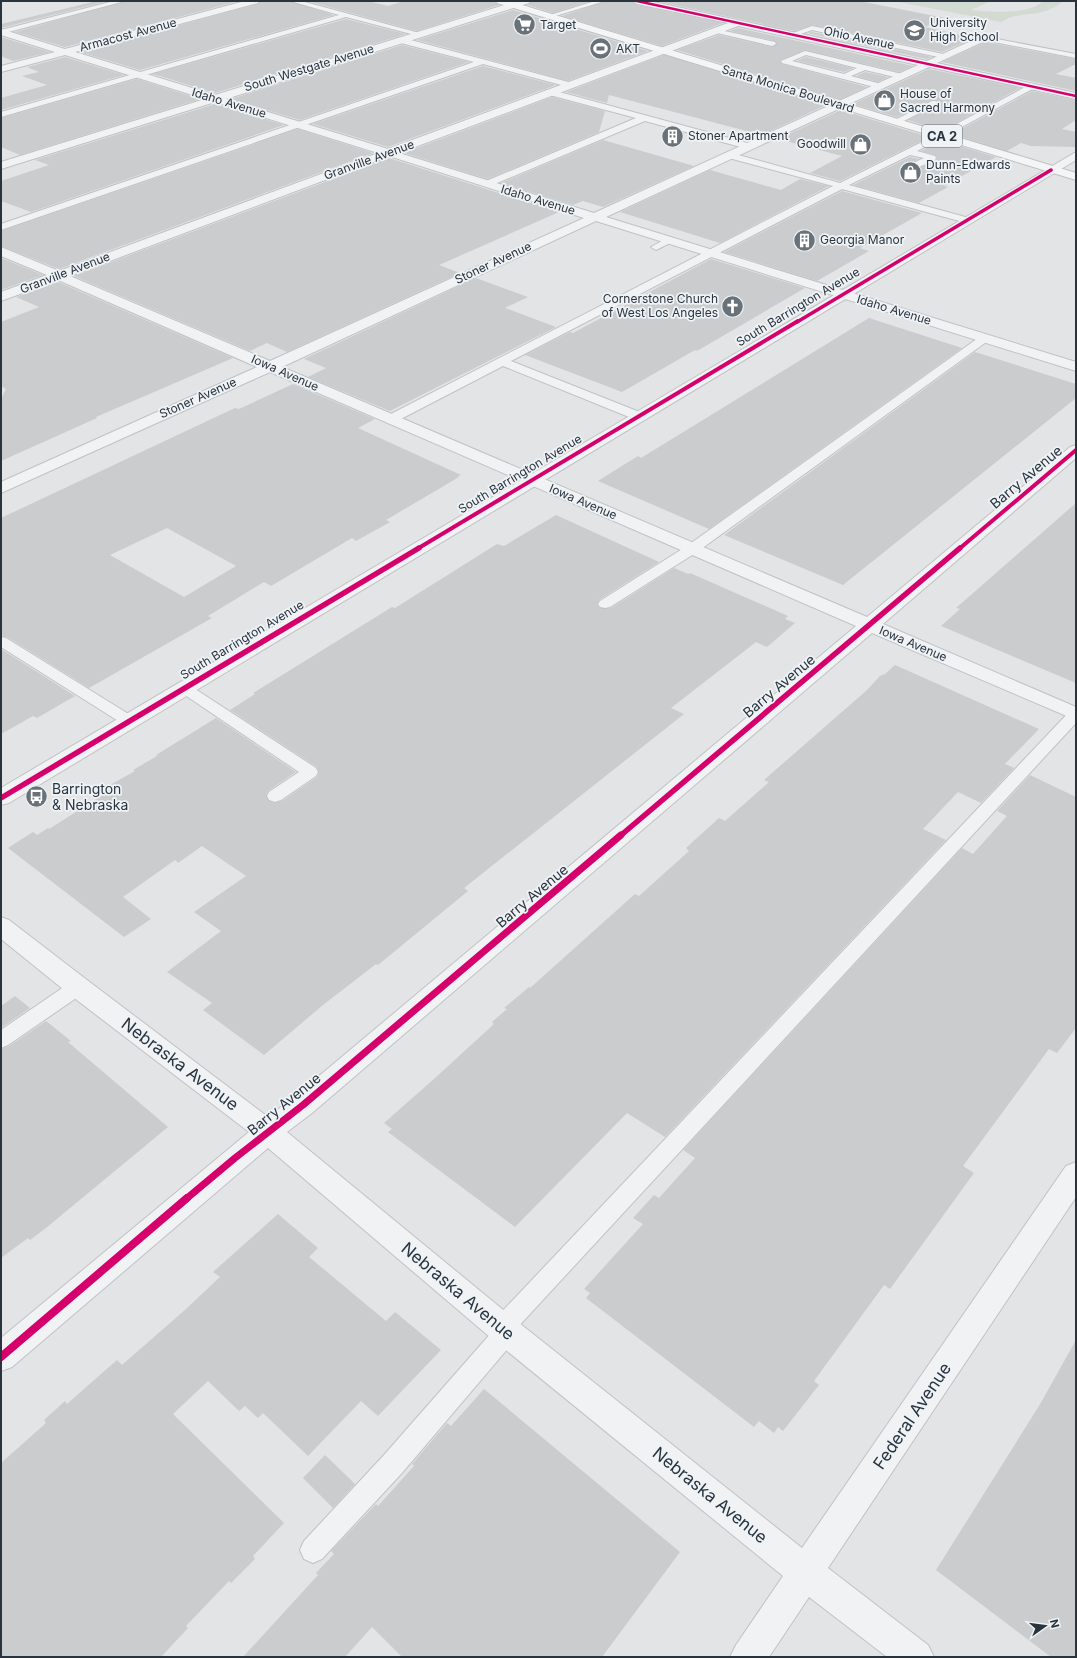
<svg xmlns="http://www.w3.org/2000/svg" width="1077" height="1658" font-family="Inter,sans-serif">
  <rect width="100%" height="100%" fill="#e2e4e6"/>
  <path fill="#d3dad2" d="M894,1H991L971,10C988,12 1031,15 1043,1H1062V2C1048,14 1033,13 1016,16C1011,16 1006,20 1001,22Z"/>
  <path fill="#caccce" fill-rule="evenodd" d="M97,1H108L1,28V24Z
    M126,1H239L65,47L15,32Z
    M260,1H289L334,15L140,70L80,52L258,4Z
    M307,1H367L388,6L404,1H495L499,5L417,31Z
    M531,1H590L553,13L528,5Z
    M606,1H632L637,5L723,23L662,46L562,16Z
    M656,1H859L945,18L925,27L974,38L942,52L812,25L795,31Z
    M513,10L648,51L568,81L417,40Z
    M346,19L406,34L215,93L153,74Z
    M738,28L913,66L899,72L805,50L780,60L782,64L867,87L839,100L677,50L719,35L772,47L777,44L775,41L730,31Z
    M812,32L932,57L927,59L807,33Z
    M1,37L50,52L13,61L1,56Z
    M986,42L1076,59V64L1056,74L1076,78V91L942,62Z
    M402,45L469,62L300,120L231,99Z
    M664,55L826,105L762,135L609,95L607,103L566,92Z
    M65,57L124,75L1,110V98L47,85L22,76L39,72L27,67Z
    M806,57L853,68L844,72L797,61Z
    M483,66L556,85L388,147L313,124Z
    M929,69L1020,88L941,131L908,120L940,104V102L936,100H931L897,117L853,104Z
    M865,72L888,77L878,82L856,76Z
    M137,79L200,99L20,155L1,147V118Z
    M1032,91L1076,100V120L1062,129L1076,132V147L1031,146L1021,143L1007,151L952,134Z
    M552,97L605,111L599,132L488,179L404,153Z
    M215,104L284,125L31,212L1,201V181L49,165L35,160Z
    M841,110L929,137L840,181L810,173L842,156L778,139Z
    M298,129L373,153L59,269L1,246V231Z
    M603,140L694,166L603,207L583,201L573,205L501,183Z
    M940,140L996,157L944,186L948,187L919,203L853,185L910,157L919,159L908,164L907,167L911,171L936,161L937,157L935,155L921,151Z
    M389,158L559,212L439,265L460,273L287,352L267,343L250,351L74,276Z
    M710,170L781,190L800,179L829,186L720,243L620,212Z
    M842,191L922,213L860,248L869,251L817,281L724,252Z
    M1,258L43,275L1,290Z
    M711,259L805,288L697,351L695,350L622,392L525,355L570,332L573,333Z
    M476,278L528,297L505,308L556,327L390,411L308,377L326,368L304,359Z
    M58,282L233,358L96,417L97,418L1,461V399L6,389L1,386V322L39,307L16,297Z
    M869,318L962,348L709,529L598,481L638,456L641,458Z
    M975,352L1076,384V398L843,585L724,535Z
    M293,384L375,419L358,428L461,475L457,477H459L386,520L390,522L356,541L352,538L271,586L264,582L208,616L212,618L89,688L7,637L1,636V518L235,408L239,409ZM167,528L236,566L184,597L110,555Z
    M1076,503V683L941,626L960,609L956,608Z
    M556,515L659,562L599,600L597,605L600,608H611L674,568L688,574L690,573L788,616L785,619L795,623L767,647L756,642L671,708L684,714L464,888L468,891L378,965L376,964L323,1005L264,1055L203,1010L212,1003L167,972L221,931L194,912L246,876L202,846L178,863L175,860L123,897L151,919L124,937L8,848L33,832L37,835L48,828L49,829L106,793L101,790L135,771L133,770L157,756L156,755L216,718L296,772L268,791L266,795L269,801L275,803L282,801L317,777L319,773L317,767L230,710L255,694L253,693L392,607L395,608L497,544L504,546Z
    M1,649L75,696L37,718L33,716L1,734Z
    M895,665L1039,729L1005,764L1014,768L981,803L958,792L923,829L946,840L665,1137L627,1113L515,1227L388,1132L392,1129L384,1123L434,1079L494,1024L492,1022L507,1009L504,1008L529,987L530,988L635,894L639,896L689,851L686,848L719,818L725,821L769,782L764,780L867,690L880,676L885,674Z
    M1030,775L1076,797V1028L1057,1053L1049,1049L963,1166L974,1173L890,1289L884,1285L814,1381L819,1385L783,1431L778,1427L774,1433L759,1421L754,1427L586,1298L590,1293L584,1289L643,1224L633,1218L654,1195L659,1198L695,1158L683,1150L962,848L973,854L1007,816L997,811Z
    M15,996L30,1008L1,1028V1006Z
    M46,1021L71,1041L68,1042L168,1127L46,1228L30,1240L28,1238L1,1258V1049L9,1046Z
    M278,1214L318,1248L309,1257L386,1321L395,1312L441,1350L378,1416L361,1401L308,1456L263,1413L258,1418L245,1406L239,1411L208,1381L173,1414L284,1523L253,1556L255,1559L231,1583L229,1581L186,1626L188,1628L161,1657H1V1463L46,1423L44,1420L65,1401L67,1404L117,1360L122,1365L186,1309L220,1277L213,1272Z
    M1076,1340V1657H1051L936,1570L1039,1406Z
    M484,1389L680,1552L602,1657H402L372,1627L345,1657H243L318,1575L316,1573L334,1554L331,1551L376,1504L378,1506L414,1466L412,1464L447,1423L451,1426Z
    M325,1455L355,1484L333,1508L303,1478Z"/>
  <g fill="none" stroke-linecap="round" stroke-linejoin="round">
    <defs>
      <path id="service" d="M114,1H125L1,34V30Z
        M290,1H301L423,34L419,36L346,17L1,117V112L339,15Z
        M595,1H605L552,17L547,16Z
        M812,26L943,54L947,56L943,58L812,30L792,37L788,35Z
        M715,29L775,42L776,44L772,46L713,32L711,31Z
        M981,36L1076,54V58L984,40L980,38Z
        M397,38H403L572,83L573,85L569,87L483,64L1,230V224L474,62L397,42Z
        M805,51L902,74L903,76L899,78L865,70L851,76L881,84V88H878L782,63L781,61ZM806,55L857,68L844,74L792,61Z
        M1029,85H1035L1036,87L917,151L935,156L936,158L935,160L912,170L908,167L909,165L924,158L910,155L849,185L969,218L971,220L969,222H963L842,189L511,361L642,413L644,416L642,419H634L503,366L395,422H387L385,419L387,416L833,186L725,157L724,155L725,153H731L840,183L938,134Z
        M546,90H552L751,144L752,146L748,149L645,121L490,186H484L483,184L484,182L636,118L546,94Z
        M932,101H935L939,103L898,124H895L891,122Z
        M669,237L672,238L674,240L672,242L656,250L651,247Z
        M985,335L989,336L990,338L989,340L697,552L610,607L605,608L600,607L598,604L600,601L687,546L981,336Z
        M1,637L6,638L135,718L137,721L135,724L129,726L123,724L1,647Z
        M184,683L189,685L316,768L318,772L316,776L281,800L275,802L269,800L267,796L269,792L299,772L179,691L176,688L179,685Z
        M1076,709V723L517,1328L519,1332L515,1340L402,1473L322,1559L313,1563L304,1559L300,1550L304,1541L384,1455L492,1332L490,1328L494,1320L1070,711Z
        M78,980L85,982L87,987L85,992L8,1045L1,1048V1030L71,982Z"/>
      <path id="minor" d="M245,1H259L258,3L75,52L215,95L517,1H530L529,3L226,99L388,149L728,23L637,4L633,1H649L927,61L984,35L989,38L987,40L937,63L1076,93V99L929,67L606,217L1076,362V371L596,221L282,367L867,617L1070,447L1076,445V458L883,624L1076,707V720L872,633L312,1113L287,1132L513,1318L802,1548L1066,1166L1076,1162V1197L828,1568L928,1645L934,1657H887L809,1597L769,1657H730L736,1645L783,1576L491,1338L268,1148L12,1367L1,1371V1338L249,1132L69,994L1,939V917L9,920L87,980L268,1117L294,1097L856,626L270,372L1,493V482L257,367L58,280L1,301V292L47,275L1,256V247L59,271L378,153L215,102L1,169V162L205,99L65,55L1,72V66L55,52L1,35V29L65,49ZM738,26L918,65L594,213L399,153ZM389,156L584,218L270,361L70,276Z"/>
      <path id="tertiary" d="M1076,152V160L9,803L1,805V788Z"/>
      <path id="primary" d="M496,1H509L1076,173V180L497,3Z"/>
    </defs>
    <use href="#service" stroke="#c0c2c4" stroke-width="2"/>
    <use href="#minor" stroke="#c0c2c4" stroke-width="2"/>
    <use href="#tertiary" stroke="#c0c2c4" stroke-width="2"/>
    <use href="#primary" stroke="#bec1c4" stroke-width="2"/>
    <use href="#service" fill="#f1f2f3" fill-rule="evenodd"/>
    <use href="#minor" fill="#f1f2f3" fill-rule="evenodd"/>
    <use href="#tertiary" fill="#f1f2f3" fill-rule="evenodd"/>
    <use href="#primary" fill="#f5f5f6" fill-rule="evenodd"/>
    <defs>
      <path id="cycleway-far5" d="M637,1L1076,96"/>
      <path id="cycleway-far4" d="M797,322L1051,170"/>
      <path id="cycleway-far3" d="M417,549L798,321
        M959,549L1076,450"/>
      <path id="cycleway-far2" d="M1,798L419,548
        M620,836L960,548"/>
      <path id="cycleway-far1" d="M186,1199L235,1158L303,1105L621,835"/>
      <path id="cycleway" d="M1,1357L187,1198"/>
    </defs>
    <use href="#cycleway-far5" stroke="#eff3f6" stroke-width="3.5"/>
    <use href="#cycleway-far4" stroke="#eff3f6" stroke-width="5"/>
    <use href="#cycleway-far3" stroke="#eff3f6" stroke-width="6"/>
    <use href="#cycleway-far2" stroke="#eff3f6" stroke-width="8"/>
    <use href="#cycleway-far1" stroke="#eff3f6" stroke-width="10"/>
    <use href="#cycleway" stroke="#eff3f6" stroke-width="11"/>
    <use href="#cycleway-far5" stroke="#d6006c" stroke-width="2.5"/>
    <use href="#cycleway-far4" stroke="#d6006c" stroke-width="3.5"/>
    <use href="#cycleway-far3" stroke="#d6006c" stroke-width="4"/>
    <use href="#cycleway-far2" stroke="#d6006c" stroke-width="5.5"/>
    <use href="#cycleway-far1" stroke="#d6006c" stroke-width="7"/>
    <use href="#cycleway" stroke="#d6006c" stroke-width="8"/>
  </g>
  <defs>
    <symbol id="supermarket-disc" viewBox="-11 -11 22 22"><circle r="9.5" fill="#6a7279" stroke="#eff3f6"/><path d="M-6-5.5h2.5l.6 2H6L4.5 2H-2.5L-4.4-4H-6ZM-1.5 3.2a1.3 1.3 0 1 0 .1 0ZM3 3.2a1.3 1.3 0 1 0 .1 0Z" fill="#fff"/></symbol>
    <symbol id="school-disc" viewBox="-11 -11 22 22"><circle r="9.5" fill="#6a7279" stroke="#eff3f6"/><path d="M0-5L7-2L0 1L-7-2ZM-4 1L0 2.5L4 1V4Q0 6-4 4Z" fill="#fff"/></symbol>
    <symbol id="stadium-disc" viewBox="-11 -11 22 22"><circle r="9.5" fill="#6a7279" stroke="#eff3f6"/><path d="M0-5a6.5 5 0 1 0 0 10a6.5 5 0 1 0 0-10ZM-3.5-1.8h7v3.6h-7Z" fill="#fff"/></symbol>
    <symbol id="shop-disc" viewBox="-11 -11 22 22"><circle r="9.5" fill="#6a7279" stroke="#eff3f6"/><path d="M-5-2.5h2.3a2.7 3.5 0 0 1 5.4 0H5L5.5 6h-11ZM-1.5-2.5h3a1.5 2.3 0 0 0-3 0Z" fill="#fff"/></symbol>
    <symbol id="building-disc" viewBox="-11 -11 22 22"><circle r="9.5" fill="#6a7279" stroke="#eff3f6"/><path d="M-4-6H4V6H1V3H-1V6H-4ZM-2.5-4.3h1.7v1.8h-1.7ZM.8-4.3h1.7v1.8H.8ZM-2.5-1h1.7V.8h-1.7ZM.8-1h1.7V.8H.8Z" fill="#fff"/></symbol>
    <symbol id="church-disc" viewBox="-11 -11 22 22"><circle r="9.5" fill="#6a7279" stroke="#eff3f6"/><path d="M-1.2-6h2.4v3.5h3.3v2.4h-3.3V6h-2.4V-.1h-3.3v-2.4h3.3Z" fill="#fff"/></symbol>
    <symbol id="bus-disc" viewBox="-11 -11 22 22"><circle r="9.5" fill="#6a7279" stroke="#eff3f6"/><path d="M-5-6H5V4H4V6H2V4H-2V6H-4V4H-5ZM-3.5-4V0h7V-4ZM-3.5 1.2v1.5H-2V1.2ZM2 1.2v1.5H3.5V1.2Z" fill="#fff"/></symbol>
  </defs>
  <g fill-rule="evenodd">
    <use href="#supermarket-disc" x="512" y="12" width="25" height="25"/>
    <use href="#school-disc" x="902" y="18" width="25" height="25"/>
    <use href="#stadium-disc" x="588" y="36" width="25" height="25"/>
    <use href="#shop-disc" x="872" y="88" width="25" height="25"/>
    <use href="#building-disc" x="660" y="124" width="25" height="25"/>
    <use href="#shop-disc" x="848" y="132" width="25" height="25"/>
    <use href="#shop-disc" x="898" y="160" width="25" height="25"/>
    <use href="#building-disc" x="792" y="228" width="25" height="25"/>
    <use href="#church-disc" x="720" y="294" width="25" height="25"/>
    <use href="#bus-disc" x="24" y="784" width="25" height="25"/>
  </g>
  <g text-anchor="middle" stroke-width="3.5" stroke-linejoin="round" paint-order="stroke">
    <g font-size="12" fill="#29343f" stroke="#eff3f6" text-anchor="start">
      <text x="930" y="27">University<tspan x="930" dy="14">High School</tspan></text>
      <text x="540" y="29">Target</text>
      <text x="616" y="53">AKT</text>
      <text x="900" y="98">House of<tspan x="900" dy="14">Sacred Harmony</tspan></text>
      <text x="688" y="140">Stoner Apartment</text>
      <text x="846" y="148" text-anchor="end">Goodwill</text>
      <text x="926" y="169">Dunn-Edwards<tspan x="926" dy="14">Paints</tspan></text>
      <text x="820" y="244">Georgia Manor</text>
      <text x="718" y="303" text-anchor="end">Cornerstone Church<tspan x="718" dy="14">of West Los Angeles</tspan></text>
    </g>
    <g font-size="12" fill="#29343f" stroke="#eff3f6">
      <text transform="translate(128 35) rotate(-15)" y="4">Armacost Avenue</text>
      <text transform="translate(859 38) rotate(12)" y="4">Ohio Avenue</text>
      <text transform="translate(309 68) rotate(-17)" y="4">South Westgate Avenue</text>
      <text transform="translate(788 89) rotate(17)" y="4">Santa Monica Boulevard</text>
      <text transform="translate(229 103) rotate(17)" y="4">Idaho Avenue</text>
      <text transform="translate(369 160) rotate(-20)" y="4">Granville Avenue</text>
      <text transform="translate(538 200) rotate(17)" y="4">Idaho Avenue</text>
      <text transform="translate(493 263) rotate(-25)" y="4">Stoner Avenue</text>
      <text transform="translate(65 273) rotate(-21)" y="4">Granville Avenue</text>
      <text transform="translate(798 307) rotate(-31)" y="4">South Barrington Avenue</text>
      <text transform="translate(894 310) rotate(17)" y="4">Idaho Avenue</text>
      <text transform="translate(285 373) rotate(24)" y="4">Iowa Avenue</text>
      <text transform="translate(198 398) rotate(-24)" y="4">Stoner Avenue</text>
      <text transform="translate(520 474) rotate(-31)" y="4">South Barrington Avenue</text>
      <text transform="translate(583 502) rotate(23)" y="4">Iowa Avenue</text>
      <text transform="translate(242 640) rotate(-31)" y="4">South Barrington Avenue</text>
      <text transform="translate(913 644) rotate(23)" y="4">Iowa Avenue</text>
    </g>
    <rect fill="#eff3f6" stroke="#646d76" stroke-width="1" x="922" y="125" width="40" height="22" rx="3"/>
    <g font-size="13" font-weight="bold" fill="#29343f">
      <text x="942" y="141">CA 2</text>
    </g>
    <g font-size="14" fill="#29343f" stroke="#eff3f6">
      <text transform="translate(1026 477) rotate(-40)" y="5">Barry Avenue</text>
      <text transform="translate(779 686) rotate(-40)" y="5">Barry Avenue</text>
      <text transform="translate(532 896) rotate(-40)" y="5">Barry Avenue</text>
      <text transform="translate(284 1104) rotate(-39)" y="5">Barry Avenue</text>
    </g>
    <g font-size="14" fill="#29343f" stroke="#eff3f6" text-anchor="start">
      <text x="52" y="794">Barrington<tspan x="52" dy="16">&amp; Nebraska</tspan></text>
    </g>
    <g font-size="17" fill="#29343f" stroke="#eff3f6">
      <text transform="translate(180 1064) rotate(37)" y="6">Nebraska Avenue</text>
      <text transform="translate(458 1291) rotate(40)" y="6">Nebraska Avenue</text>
      <text transform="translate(912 1416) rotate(-56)" y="6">Federal Avenue</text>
      <text transform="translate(710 1495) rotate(39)" y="6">Nebraska Avenue</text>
    </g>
  </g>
  <rect width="1077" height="1658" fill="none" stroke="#29343f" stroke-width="4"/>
  <g transform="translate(1045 1626) rotate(76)" stroke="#eff3f6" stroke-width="3" paint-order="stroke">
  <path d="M0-3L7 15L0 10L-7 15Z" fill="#29343f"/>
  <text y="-6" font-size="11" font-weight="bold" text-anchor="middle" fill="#29343f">N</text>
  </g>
</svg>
